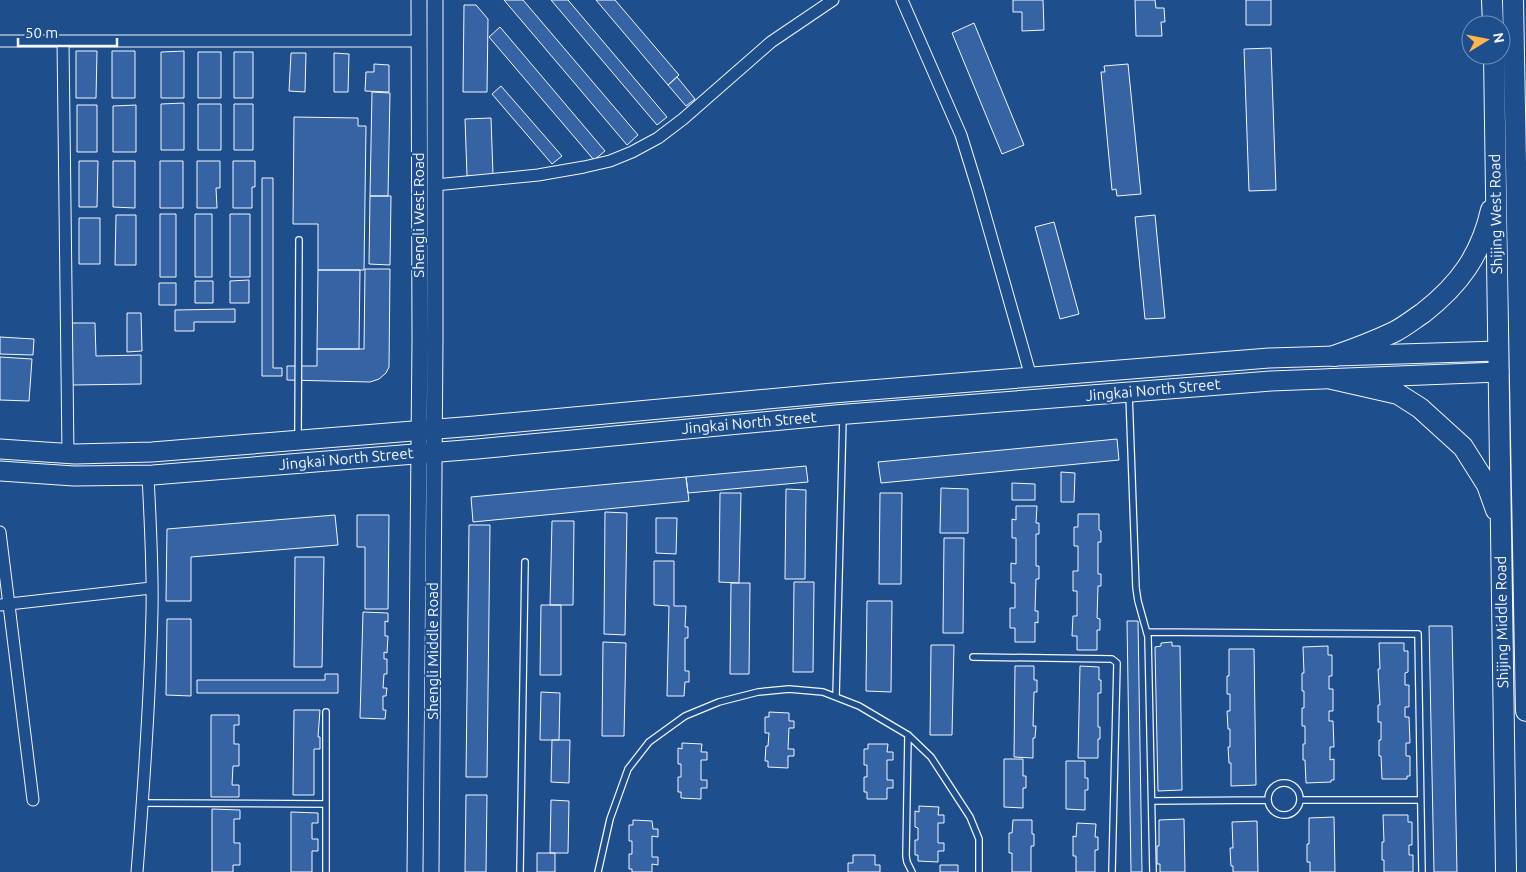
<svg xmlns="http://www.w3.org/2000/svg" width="1526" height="872" font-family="Ubuntu,sans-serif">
  <rect width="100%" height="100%" fill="#1f4e8c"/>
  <path fill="#3563a3" stroke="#f2f6ff" d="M504,0H523L638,135L627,145Z
    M551,0H568L667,117L657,125Z
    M596,0H615L679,75L668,85Z
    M1013,0H1043L1044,30L1022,31V12H1013Z
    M1135,0H1155L1156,8H1164L1165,22H1161L1162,36H1136Z
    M1246,0H1271V25H1246Z
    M464,5H476L488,19L487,92H463Z
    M974,23L1024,145L1002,154L952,33Z
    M500,27L605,151L594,160L489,37Z
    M1271,48L1276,190L1249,191L1244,49Z
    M76,51H97L96,98H76Z
    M112,51H135V98H112Z
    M184,51V98H161V52Z
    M198,52H221V98H198Z
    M234,52H253V98H234Z
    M291,53H306L305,92L289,91Z
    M334,53L349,54L348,92H334Z
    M374,64L389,65V92L365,91L366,72H374Z
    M1128,64L1141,194L1117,196L1116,189L1112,190L1101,72H1105L1104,66Z
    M677,77L695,99L686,106L668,85Z
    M501,86L562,156L552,164L492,94Z
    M372,92L390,93L388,196H370Z
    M184,103V150H161V104Z
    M198,104H221V150H198Z
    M234,104H253V150H234Z
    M77,105H97V152H77Z
    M136,105V152H113V106Z
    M294,117L358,118V126H366L364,270H318V224H293Z
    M491,118L493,175L467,176L465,119Z
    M79,161H98L97,207H79Z
    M113,161H135V208L113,207Z
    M160,161H183V208H160Z
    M197,161H220V188H216L217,208H197Z
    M233,161H255V187H252V208H233Z
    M262,178H273V368H282V376H262Z
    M370,196H391L390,265L369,264Z
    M160,214H176V277H160Z
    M195,214H212V277H195Z
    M230,214H250V277H230Z
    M116,215H136V265H115Z
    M1155,215L1165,318L1145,319L1135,217Z
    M79,218H100V264H79Z
    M1054,222L1079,314L1060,319L1035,227Z
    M365,269H390L389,367L386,373L379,379L370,382L287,380V366H317V349H364Z
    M318,270H360L359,349H317Z
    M249,280V303H230V281Z
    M195,281H213V303H195Z
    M159,283H176V305H159Z
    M235,309V322H194V331H175V310Z
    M127,313H141L142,351L127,352Z
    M71,323H95L96,356L141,355V384L72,385Z
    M0,337L34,339L33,355L0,354Z
    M0,357L32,359L29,401L0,400Z
    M1117,439L1119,460L881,483L878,462Z
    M806,466L808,482L688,493L686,477Z
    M1061,472L1075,473L1074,502H1061Z
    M686,477L689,501L473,522L471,497Z
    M1012,483L1035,484V500H1012Z
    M941,488L968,489V533H940Z
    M786,489L806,490L805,579H785Z
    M720,493H741L739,583L719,582Z
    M880,493H902L901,584H879Z
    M1016,506H1037L1036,523H1039V534H1036V566H1039V579H1036L1035,611H1038V623L1035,622V642H1015V628H1010V608H1015V583H1011V563L1016,564V538H1012V519L1016,520Z
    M605,512L627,513L625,635L604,634Z
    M1078,514H1099V530L1101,531V542H1098V574H1101V586H1098L1097,618L1100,619V630H1097V650H1077V636H1072L1073,616H1077V591H1073V571H1078V546H1074V527H1078Z
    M335,515L338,545L191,557V601H166L167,529Z
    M357,515H389L388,609H365V547H357Z
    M656,518H677L676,554L656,553Z
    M552,521H574L573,605H550Z
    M469,525H490L487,777H466Z
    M944,538H964L963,633H943Z
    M295,557H324L322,667H294Z
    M654,561H674V606H686L685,627H688V638H685V671H689V682H685L684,696H667L669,606L654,605Z
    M794,582H814L813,672H793Z
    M731,583H750L749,674H730Z
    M867,601H892L891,692L866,691Z
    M541,605H561V675H540Z
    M363,612L388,613V622L385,621V636H388L387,653L384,652V659H387V674H384L383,688H387L386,696H383V710H386L385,719L360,718Z
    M167,619H191V696L166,695Z
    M1127,621H1138L1142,872H1131Z
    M1429,626H1452L1457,872H1434Z
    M603,642L626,643L624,736H602Z
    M1172,642V646H1180L1182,790L1158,791L1155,647L1161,646V643Z
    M1379,643H1404V651H1408V672L1405,673V685H1409V707H1405V717H1409L1410,743H1406V756H1410V776H1407V779H1382L1381,756H1379V740H1381V722H1378V705H1380L1378,669H1380Z
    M931,645H954L952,735H930Z
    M1328,646V655H1332V676H1329V689H1333V711H1329V721H1333L1334,747H1330V760L1334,759V780H1331V782L1306,783L1305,760H1303V744H1305V726H1302V708H1304V691H1302V673H1304L1303,647Z
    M1229,649H1254L1256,785L1231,786V763H1229L1228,747H1230V729H1228L1227,711H1230V694H1227V676H1229Z
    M1015,666H1034V680H1037V692H1034L1033,726H1036L1035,738H1033V758L1014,757Z
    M1080,666L1099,667V680H1101V693H1098V727H1100V739H1098V758H1078Z
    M325,674H338V693H197V680H325Z
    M541,692L560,693L559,740H540Z
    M294,710H320L318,737H320V749H314V795H293Z
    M769,712L789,713V721H794V728H789L788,749H794V756H788V768L768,767V761H765L766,746H768L769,733H765V717H769Z
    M211,715H239V725H234V744H239V766H233L232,785H239V797H211Z
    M552,740H570L569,783L551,782Z
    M682,743L702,744L701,752H707V760H701V780H707V788H701V799L681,798V792H678V777H681V764H678V748L682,749Z
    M868,744H888L887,752H893V760H887V780H893V788H887V799H867V792H864V777H867V765H864V749H868Z
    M1004,759H1023V776H1026V788H1023V808L1004,807Z
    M1066,761H1085V778H1088V790H1085V810L1066,809Z
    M466,795H487L486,872H465Z
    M551,800L569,801L568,853H550Z
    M919,806L939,807L938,815H944V823H938V843H944V851H938V862L918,861V855H915V840H918V828L915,827V811L919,812Z
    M212,809L240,810V819H234V843H240V865H233V872H212Z
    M291,812L318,813V823H312V839H318V851H312V872H291Z
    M1383,815H1408V822H1412V845H1409V855H1413V872H1384V860H1382V842H1384Z
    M1334,817L1335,872H1310V862H1307V844H1309V818Z
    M1184,819L1185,872H1160V864H1157V846H1159V820Z
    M633,820L652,821L653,829H658V837L652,836V857H658V865L652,864V872H632V869H629V854H632V841H629V825H633Z
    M1013,820H1032V834H1034V846H1031V872H1012V853H1009V833H1012Z
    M1257,821L1258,872H1233V866H1231L1230,848H1233L1232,822Z
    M1077,823L1096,824L1095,837H1098V850H1095V872H1076V856H1073V836L1076,837Z
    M537,853H555V872H537Z
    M853,855H875V865H880V872H848V863H853Z
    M940,865H958V872H940Z"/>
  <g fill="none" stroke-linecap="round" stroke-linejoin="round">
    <defs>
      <path id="service" d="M1129,394L1136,588L1138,601L1148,637L1153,872
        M298,438L299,240
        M1147,632L1418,634L1422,872
        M973,657L1112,659L1117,663L1112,872
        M836,697L843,417
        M908,735L906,856L907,862L912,872
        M1268 799a16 16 0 1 1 32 0a16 16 0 1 1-32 0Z
        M1301,800H1420
        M1152,801L1267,800
        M143,803L326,804
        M326,872V712
        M520,872L525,562
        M598,872L610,819L628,769L649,742L685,716L719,702L758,692L789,689L823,692L859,706L908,735L931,757L970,817L979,839V872"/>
      <path id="minor" d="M902,0L961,135L978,190L1031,377
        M0,41H419
        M63,41L68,453
        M435,185L538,175L584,167L610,161L632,152L658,138L683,119L771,42L833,0
        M0,532L33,800
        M0,605L151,588
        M137,872C144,785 150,698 152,611C153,566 150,520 148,475"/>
      <path id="tertiary" d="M415,872L420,339L419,0
        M431,872L435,339V0"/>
      <path id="primary" d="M0,449L75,454L152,452L475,426L833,393L1269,358L1498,351
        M0,471L74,476L153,475L477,449L835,415L1271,381L1499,372"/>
      <path id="trunk" d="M1492,0L1493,25
        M1513,0L1526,711
        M1494,55L1506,872
        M1334,356C1354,349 1375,341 1394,332C1404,327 1414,319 1423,313C1459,285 1481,255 1491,210
        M1332,379L1398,394L1420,408L1463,447L1487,485L1496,510"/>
    </defs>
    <use href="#service" stroke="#f2f6ff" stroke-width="8"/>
    <use href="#minor" stroke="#f2f6ff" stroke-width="13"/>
    <use href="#tertiary" stroke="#f2f6ff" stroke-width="17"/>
    <use href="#primary" stroke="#f2f6ff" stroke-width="21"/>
    <use href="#trunk" stroke="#f2f6ff" stroke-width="22"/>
    <use href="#service" stroke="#1f4e8c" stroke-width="5.5"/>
    <use href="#minor" stroke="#1f4e8c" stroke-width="11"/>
    <use href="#tertiary" stroke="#1f4e8c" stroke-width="15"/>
    <use href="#primary" stroke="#1f4e8c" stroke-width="19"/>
    <use href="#trunk" stroke="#1f4e8c" stroke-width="20"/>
  </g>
  <g text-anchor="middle" stroke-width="4" stroke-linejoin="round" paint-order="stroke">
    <g font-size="15" fill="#f2f6ff" stroke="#1f4e8c">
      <text transform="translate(1496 214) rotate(-91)" y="5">Shijing West Road</text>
      <text transform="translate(419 215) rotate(-90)" y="5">Shengli West Road</text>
      <text transform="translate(1153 390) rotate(-5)" y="5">Jingkai North Street</text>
      <text transform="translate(749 423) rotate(-5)" y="5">Jingkai North Street</text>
      <text transform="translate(346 459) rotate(-5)" y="5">Jingkai North Street</text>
      <text transform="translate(1502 622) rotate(-91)" y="5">Shijing Middle Road</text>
      <text transform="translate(433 651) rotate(-90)" y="5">Shengli Middle Road</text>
    </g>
  </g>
  <g transform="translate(1486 40) rotate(80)"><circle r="24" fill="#1f4e8c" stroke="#7391ba"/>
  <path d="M0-4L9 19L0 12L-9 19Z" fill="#ffb74d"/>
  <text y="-8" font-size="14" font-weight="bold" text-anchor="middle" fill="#f2f6ff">N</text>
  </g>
  <path d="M18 38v8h99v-8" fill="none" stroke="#f2f6ff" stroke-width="2.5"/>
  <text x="25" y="38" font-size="15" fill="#f2f6ff" stroke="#1f4e8c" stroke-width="4" paint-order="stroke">50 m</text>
</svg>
